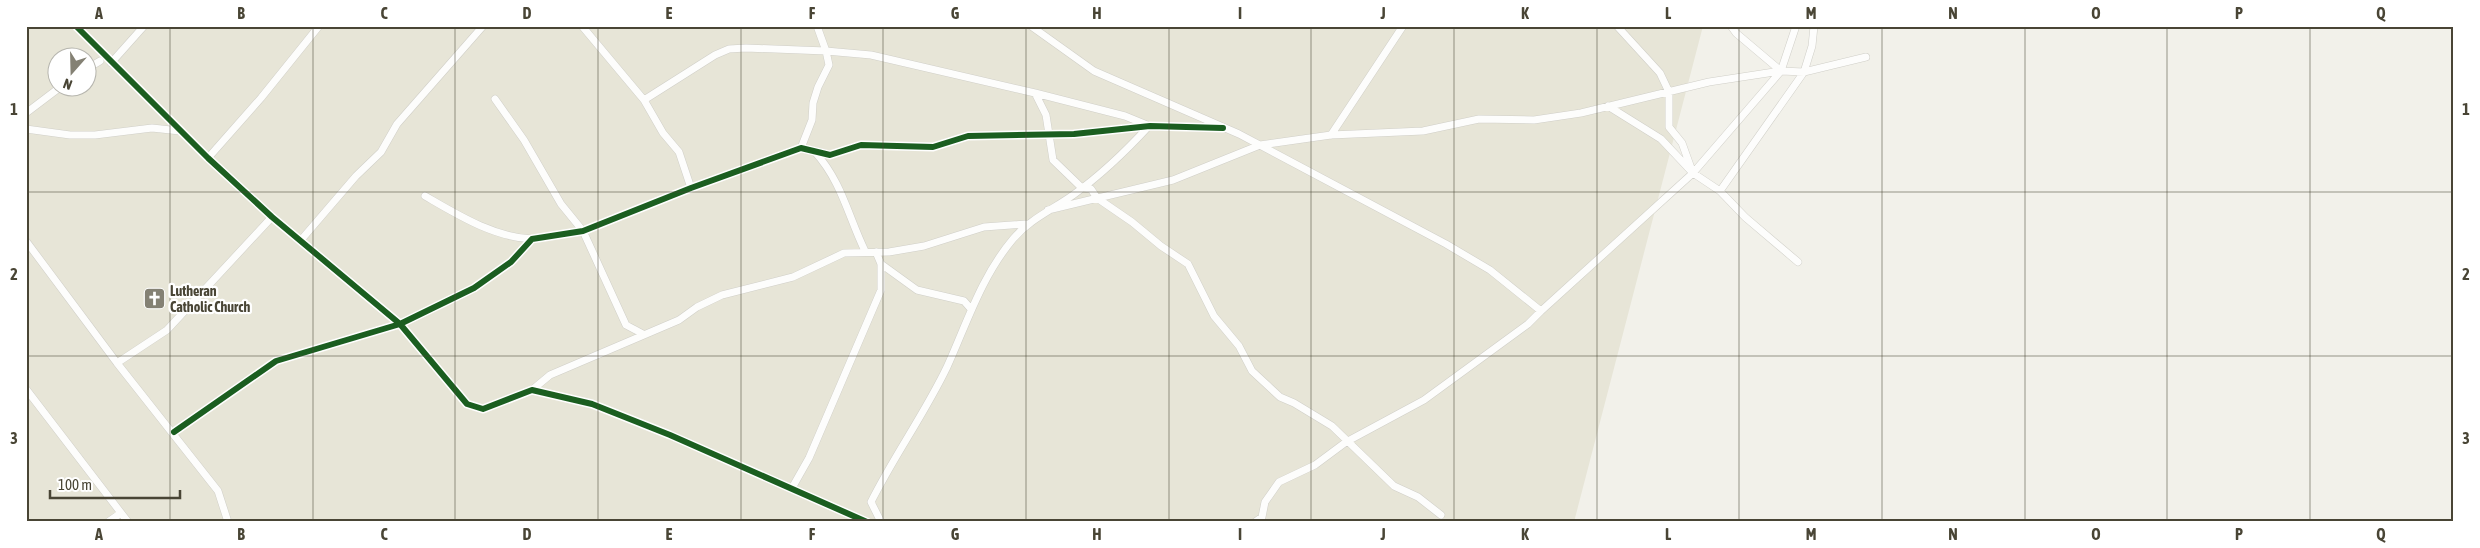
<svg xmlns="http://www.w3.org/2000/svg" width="2480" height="548" font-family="'Asap Condensed',sans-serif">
  <rect width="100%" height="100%" fill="#f2f1ea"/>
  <path fill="#e7e5d7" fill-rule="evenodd" d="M26,26H1703L1574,522H26ZM58,58H88V88H58Z"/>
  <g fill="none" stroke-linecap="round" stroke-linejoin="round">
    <defs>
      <path id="minor" d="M76,26L208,158L272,217L400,324L467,404L483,409L532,390L592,404L670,435L867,522
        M582,26L644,100L663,133L679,152L691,188
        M1031,26L1094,71L1239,134L1446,244L1490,270L1541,311L1693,173L1781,71L1796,26
        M1617,26L1660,73L1669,92V127L1682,143L1691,168
        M1731,26L1736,33L1781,71
        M111,63L144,26
        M88,68L100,61
        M1035,93L1125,116L1147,125
        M495,99L524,140L561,204L583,231L626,325L643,334
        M644,100L715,55L729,49L746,48L826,51L871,55L1035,93L1046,115L1053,160L1082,188L1091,189L1097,198L1132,222L1161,246L1188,264L1214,316L1239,346L1252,371L1280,397L1294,403L1332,426L1394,486L1418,497L1441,515
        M1608,106L1661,139L1693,173L1720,191L1745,217L1798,262
        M26,113L59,88
        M26,129L70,135H95L152,128L180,131
        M1331,135L1403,26
        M801,148L812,120L813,103L818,87L829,65L826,51L817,26
        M815,152C842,182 848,216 865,251
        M208,158L261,98L319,26
        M1720,191L1804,72L1812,46L1814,26
        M425,196C458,215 493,237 532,239
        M1048,210L1173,180L1260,145L1331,135L1423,131L1479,119L1534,120L1581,113L1709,82L1781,71L1804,72L1866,57
        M301,240L356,176L381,152L397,124L483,26
        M26,241L117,363L218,491L228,522
        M881,264L917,290L964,301L971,309
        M117,363L167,330L272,217
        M26,389L128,522
        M532,390L550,375L679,320L697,307L722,295L793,277L844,253L889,252L924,246L984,227L1026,224
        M174,432L276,361L400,324L474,288L511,262L532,239L583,231L691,188L801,148L830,155L861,145L933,147L968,136L1074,134L1150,126L1223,128
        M792,488L809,458L881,290V264L876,252
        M108,522L121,513
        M881,522L871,502C894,456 925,413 947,367C967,323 981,277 1013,239C1030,219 1052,210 1073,195C1101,175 1126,151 1149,126
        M1255,522L1262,517L1265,502L1279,482L1315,465L1346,442L1424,400L1528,324L1541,311"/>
    </defs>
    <use href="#minor" stroke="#d0cfc8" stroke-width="8"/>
    <use href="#minor" stroke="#fdfdfc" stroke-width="7"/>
    <defs>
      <path id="cycleway" d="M76,26L208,158L272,217L400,324L467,404L483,409L532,390L592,404L670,435L867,522
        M174,432L276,361L400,324L474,288L511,262L532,239L583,231L691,188L801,148L830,155L861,145L933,147L968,136L1074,134L1150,126L1223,128"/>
    </defs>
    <use href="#cycleway" stroke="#fff" stroke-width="9"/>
    <use href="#cycleway" stroke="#1b5e20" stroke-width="6"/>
  </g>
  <path fill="none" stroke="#494535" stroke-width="1" stroke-opacity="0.55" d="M170,26V522M313,26V522M455,26V522M598,26V522M741,26V522M883,26V522M1026,26V522M1169,26V522M1311,26V522M1454,26V522M1597,26V522M1739,26V522M1882,26V522M2025,26V522M2167,26V522M2310,26V522M26,192H2454M26,356H2454"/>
  <defs>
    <symbol id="church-square" viewBox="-11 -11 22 22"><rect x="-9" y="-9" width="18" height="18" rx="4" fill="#848174" stroke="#fff"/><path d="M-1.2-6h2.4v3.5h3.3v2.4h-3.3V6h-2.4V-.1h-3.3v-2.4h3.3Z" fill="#fff"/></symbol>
  </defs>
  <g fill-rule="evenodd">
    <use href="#church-square" x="142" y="286" width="25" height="25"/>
  </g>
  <g text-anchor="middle" stroke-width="4.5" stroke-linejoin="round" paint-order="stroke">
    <g font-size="14" font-weight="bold" fill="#494535" stroke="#fff" text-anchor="start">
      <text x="170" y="296">Lutheran<tspan x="170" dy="16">Catholic Church</tspan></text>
    </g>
  </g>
  <rect width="2480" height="548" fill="none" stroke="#ffffff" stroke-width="55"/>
  <g transform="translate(72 72) rotate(200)"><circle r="24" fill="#ffffff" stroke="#b6b5ae"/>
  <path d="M0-4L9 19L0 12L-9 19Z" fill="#848174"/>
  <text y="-8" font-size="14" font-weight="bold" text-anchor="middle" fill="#494535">N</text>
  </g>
  <path d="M50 490v8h130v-8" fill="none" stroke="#494535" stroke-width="2.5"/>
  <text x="58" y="490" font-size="15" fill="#494535" stroke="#ffffff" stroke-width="4" paint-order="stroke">100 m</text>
  <rect x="28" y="28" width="2424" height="492" fill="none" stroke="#494535" stroke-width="2"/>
  <g font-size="16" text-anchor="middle" font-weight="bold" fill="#494535">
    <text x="99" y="19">A</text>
    <text x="241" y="19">B</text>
    <text x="384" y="19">C</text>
    <text x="527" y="19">D</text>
    <text x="669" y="19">E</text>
    <text x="812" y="19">F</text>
    <text x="955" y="19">G</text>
    <text x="1097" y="19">H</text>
    <text x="1240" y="19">I</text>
    <text x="1383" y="19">J</text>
    <text x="1525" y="19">K</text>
    <text x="1668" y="19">L</text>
    <text x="1811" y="19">M</text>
    <text x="1953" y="19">N</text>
    <text x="2096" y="19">O</text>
    <text x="2239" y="19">P</text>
    <text x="2381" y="19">Q</text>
    <text x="14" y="115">1</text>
    <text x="2466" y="115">1</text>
    <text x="14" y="280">2</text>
    <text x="2466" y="280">2</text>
    <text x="14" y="444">3</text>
    <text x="2466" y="444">3</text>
    <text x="99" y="540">A</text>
    <text x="241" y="540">B</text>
    <text x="384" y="540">C</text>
    <text x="527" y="540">D</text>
    <text x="669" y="540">E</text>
    <text x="812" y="540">F</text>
    <text x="955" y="540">G</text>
    <text x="1097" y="540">H</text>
    <text x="1240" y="540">I</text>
    <text x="1383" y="540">J</text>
    <text x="1525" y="540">K</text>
    <text x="1668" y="540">L</text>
    <text x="1811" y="540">M</text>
    <text x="1953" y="540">N</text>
    <text x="2096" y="540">O</text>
    <text x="2239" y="540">P</text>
    <text x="2381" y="540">Q</text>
  </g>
</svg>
